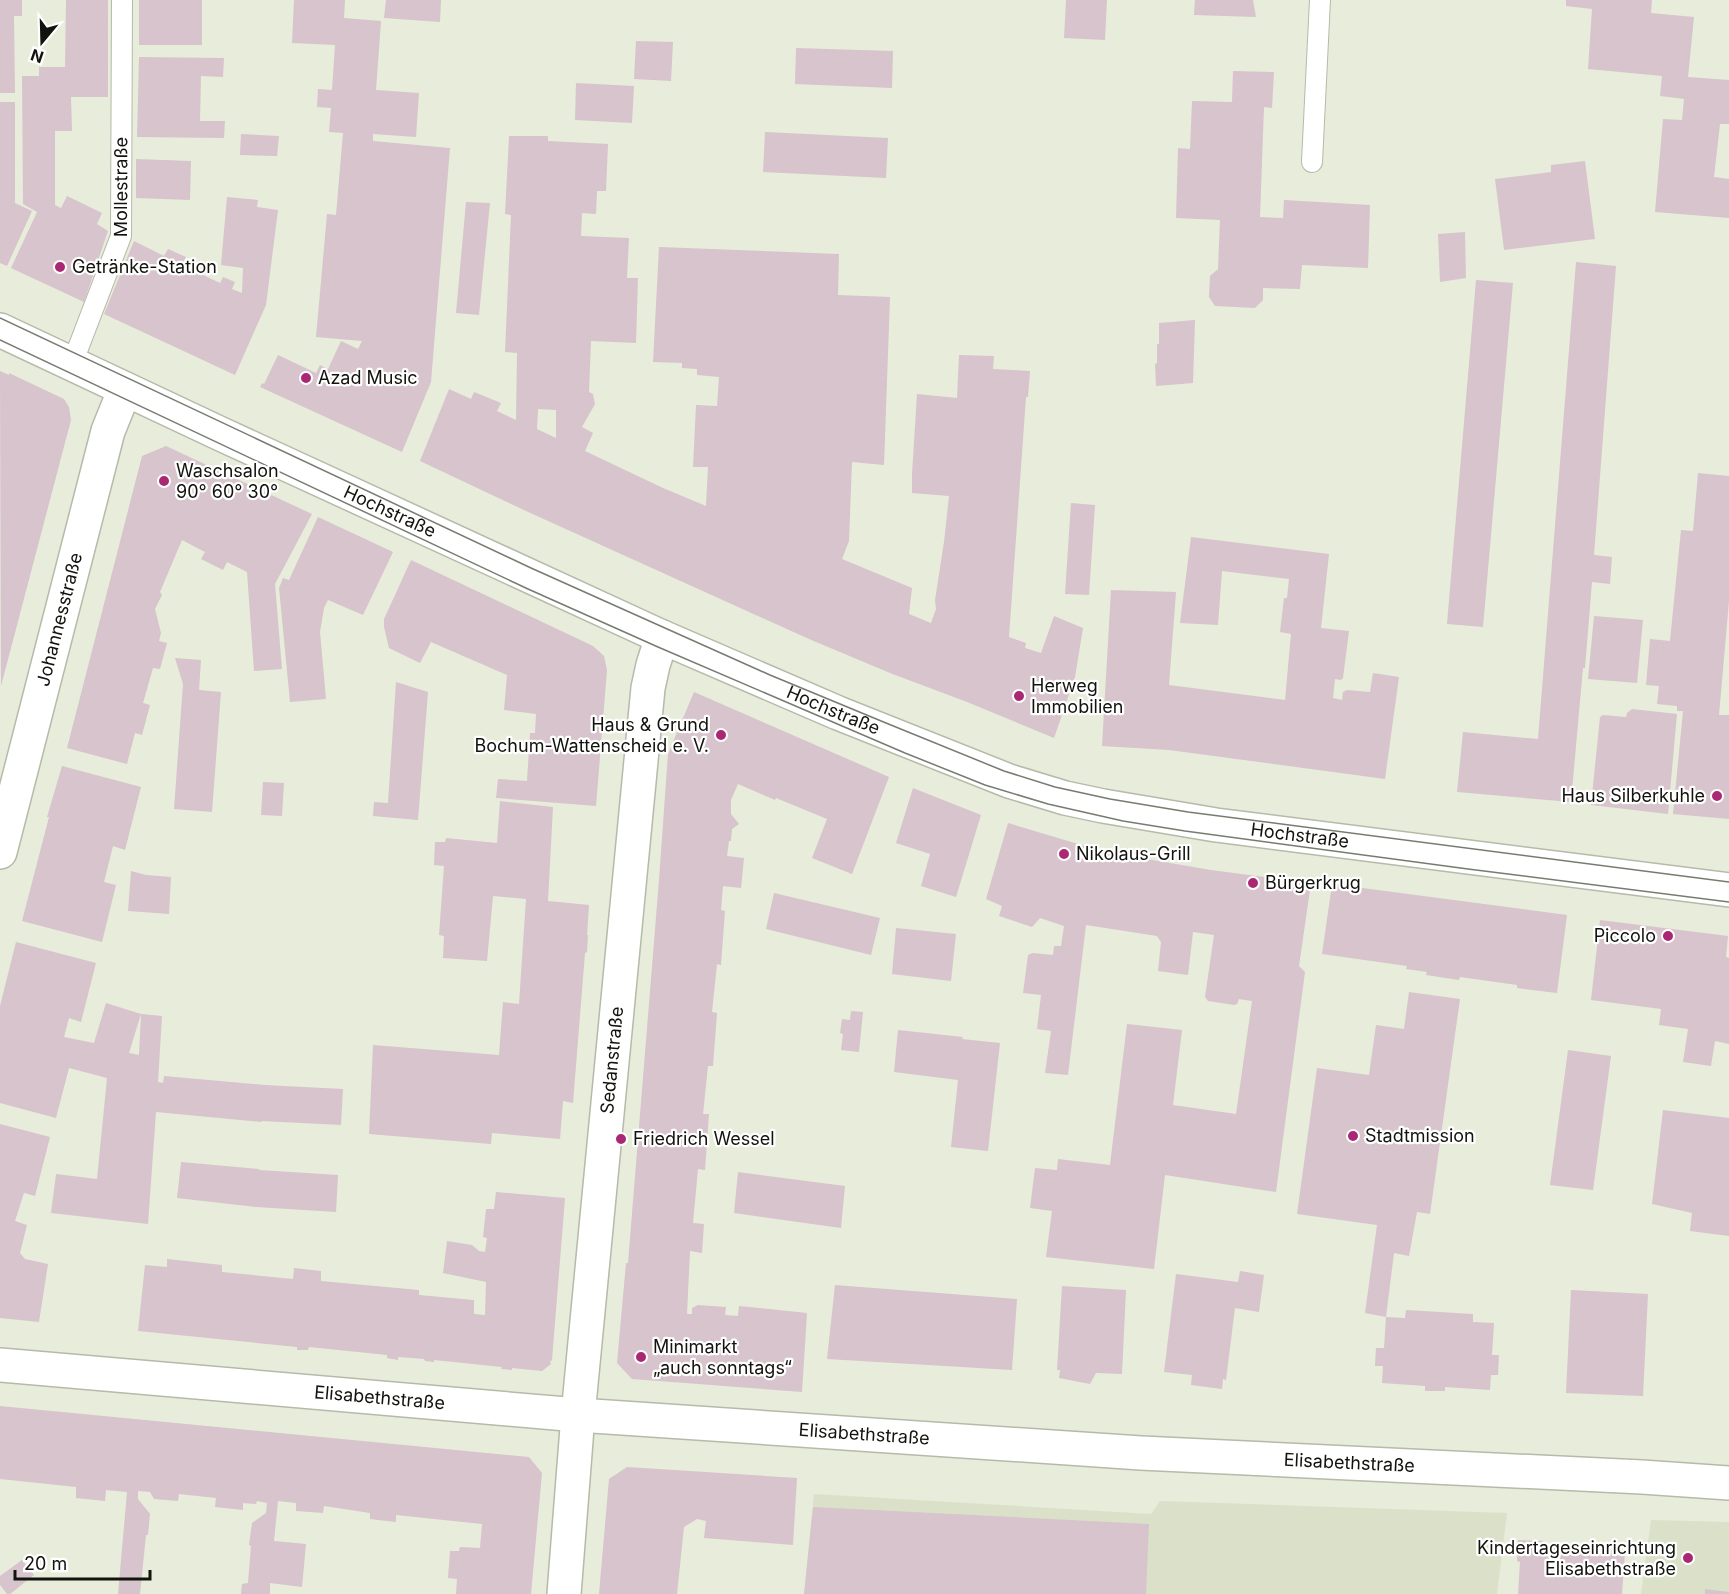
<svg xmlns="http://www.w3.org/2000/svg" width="1729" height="1594" font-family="Inter,sans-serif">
  <rect width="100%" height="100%" fill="#e7ecdb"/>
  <path fill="#dae1c8" d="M814,1494L1151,1514L1160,1501L1507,1513L1497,1594H804Z
    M1651,1520L1729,1522V1594H1641Z"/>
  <path fill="#d7c4cc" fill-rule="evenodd" d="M0,0H22V16H14L15,93H0Z
    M66,0H108V97H71L72,131H55V205L61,208L67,196L102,213L97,224L108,231L84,302L11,268L37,212L23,204L22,76H39V67H65Z
    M139,0H202V45H139Z
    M294,0H345L344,18L381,21L376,90L419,93L416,137L373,134V141L450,148L431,382L402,452L260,387L262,383L264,384L278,355L316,373L320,365L328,369L341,341L358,349L362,341L316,337L327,214L336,215L343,133L329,132L331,108L317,107L318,89L332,90L335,45L292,43Z
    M386,0H441L440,22L384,18Z
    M1066,0H1107L1105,40L1064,38Z
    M1195,0H1253L1256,17L1194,15Z
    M1566,0H1652L1651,13L1694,17L1688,77L1729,80V124H1720L1714,177L1729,179V218L1655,212L1663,119L1682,120L1684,99L1660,96L1662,76L1588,69L1592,9L1566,6Z
    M636,41L673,42L671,81L634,79Z
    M796,48L893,51L892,88L795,84Z
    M139,57L224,58L223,77L201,76L200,121H225L224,138L137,137Z
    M1233,71L1274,72L1272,108L1264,107L1260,217L1283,218L1284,200L1370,205L1368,268L1302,265L1300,289L1263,288V300L1255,308L1215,306L1209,297L1210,276L1218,269L1220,220L1176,218L1178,148L1190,149L1192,101L1232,102Z
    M576,83L634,86L632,123L575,120Z
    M0,102H15V203L32,211L7,266L0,263Z
    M765,132L888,138L886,178L763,172Z
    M241,134L279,136L277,156L240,155Z
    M509,136H548V141L608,144L606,191H597L596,214L582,213L581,236L629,238L627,278H638L636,343L591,341L589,392L593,394L595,404L582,427L593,433L585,451L663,488L706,506L708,467H693L696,405L717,406L719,377L697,375V369L682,368V363L653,362L659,247L839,254L838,295L890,297L884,465L852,462L849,541L842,559L912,588L909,614L931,623L936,609L935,600L944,542L949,496L912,493V474L917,394L957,398L959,355L994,356L993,369L1030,371L1028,397H1026L1009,637L1026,643L1025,648L1041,653L1054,616L1083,628L1075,677L1054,738L967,702L890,673L809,639L526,511L420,461L449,389L471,399L474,392L501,403L497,411L516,420L517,353L505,352L511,215L505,214ZM538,409L556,410V438L537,429Z
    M136,159L191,161L190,200L136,198Z
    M1585,161L1595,239L1504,250L1495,179L1551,172V165Z
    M227,197L258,200L257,207L278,210L266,305L235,375L104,314L134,241L164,256L168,249L186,257L182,265L220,283L223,277L235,282L232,289L242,293L243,268L221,265Z
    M466,202L490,203L479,315L456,313Z
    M1465,232L1466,278L1440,282L1438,234Z
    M1576,262L1616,266L1594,555L1612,557L1610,584L1592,582L1585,668H1583L1571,802L1457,792L1463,732L1538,739Z
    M1476,280L1513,283L1483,627L1447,624Z
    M1195,320L1193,383L1156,386L1155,364L1157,363V344H1159V323Z
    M0,371L9,375V373L64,399L69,407L71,420L1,686Z
    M166,446L312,514L275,584L282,669L254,671L247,572L227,562L223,570L201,559L205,552L182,540L160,592L162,595L155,609L161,633L159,641L167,643L160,669L153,668L143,703L150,705L142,735L135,733L127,764L67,748L142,456Z
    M1698,473L1729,476V601L1719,715H1729V819L1673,814L1683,711H1677V706L1657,704L1659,686L1646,685L1650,639L1670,641L1681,530L1693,531Z
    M1071,503L1095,505L1089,595L1065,594Z
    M318,517L393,552L363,615L328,600L324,608L320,632L326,699L290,702L279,588L283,578L289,580Z
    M1191,537L1329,554L1321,628L1349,631L1343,678L1341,680L1335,679L1333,698L1342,700L1343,692L1347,690L1370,692L1373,673L1399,677L1385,779L1169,750L1102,746L1111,590L1176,592L1169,685L1285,700L1291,634L1280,632L1284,598H1287L1289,579L1222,571L1218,625L1180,623Z
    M411,560L593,646L604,656L607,670L596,806L496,798L498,779L527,781L530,733H535L536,714L504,710L507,675L431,642L420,663L389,648L384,627V619Z
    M1594,616L1643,620L1637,683L1588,679Z
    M175,658L201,660L199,690L221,692L212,812L174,809L183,684Z
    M396,682L428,692L418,820L373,816L374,802L388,803Z
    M694,692L889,777L852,874L812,858L827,819L776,798L775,800L738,784L731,800V814L739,824L732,829L731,841H729L727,856L744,858L741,888L723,886L721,910L725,911L721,965L717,964L712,1012L717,1013L713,1066H708L703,1114H709L705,1170L698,1169L693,1223L704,1224L702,1253L690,1251L687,1314H692V1308L698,1305L726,1307L725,1315L738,1316L739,1306L807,1313L802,1392L632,1379L617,1363L626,1263H628L659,880L668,754Z
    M1632,709L1677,714L1668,814L1591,805L1600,717L1603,715L1626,717L1627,713Z
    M62,766L141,787L125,850L113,846L104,882L116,885L102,942L22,921L49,817H47Z
    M263,782L284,783L282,816L261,815Z
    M913,788L981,815L956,897L921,886L930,854L896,843Z
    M500,801L553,807L548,901L589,905L587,935H588L587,952L585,953L573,1103L563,1101L560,1139L492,1133L491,1144L369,1134L373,1045L499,1055L503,1002L519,1004L526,899L493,896L487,961L443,958L444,936L439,935L444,866L434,865L435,842H445L446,838L497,843Z
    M1008,823L1095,849L1117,854L1211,870L1311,883L1299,966L1305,972L1276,1192L1165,1175L1154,1269L1046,1257L1052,1211L1030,1208L1035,1168L1057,1170L1058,1159L1110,1165L1127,1024L1182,1030L1173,1105L1236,1114L1252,1001L1239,999L1237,1004L1234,1005L1208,1001L1205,997L1214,935L1193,932L1188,975L1158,971L1161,942L1157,936L1086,925L1068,1075L1045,1073L1051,1031L1037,1029L1041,995L1023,993L1028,955L1033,953L1053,955L1054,946H1061L1064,926L1040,918L1032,927L999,916L1002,906L986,899Z
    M131,871L146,875L171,877L169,914L128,911Z
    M1332,884L1567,915L1557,993L1517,988V985L1460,977L1459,980L1426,975L1427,972L1406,969L1407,966L1322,954Z
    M774,893L880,918L871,955L766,929Z
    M1600,920L1728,936L1726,957L1729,958V1044L1715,1041L1711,1066L1683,1062L1688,1029L1659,1025L1661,1009L1591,1000Z
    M896,928L956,934L951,981L892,974Z
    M16,942L96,963L81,1022L69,1018L64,1037L94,1043L106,1003L141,1014L129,1053L139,1055L141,1014L162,1016L158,1082L163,1083L164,1076L265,1085L343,1089L341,1125L262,1121V1122L156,1112L148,1224L51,1213L56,1174L97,1179L107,1078L69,1068L56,1118L0,1103V1006Z
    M1409,992L1460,999L1430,1214L1417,1212L1409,1256L1394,1253L1386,1317L1405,1318L1406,1310L1473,1314V1322L1494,1323L1492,1355H1499L1498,1375H1491L1490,1390L1445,1387V1391H1425V1386L1382,1383L1383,1366H1375L1376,1348H1384L1386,1317L1365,1313L1377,1225L1297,1214L1317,1068L1369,1075L1376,1025L1404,1029Z
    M851,1011L863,1012L859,1052L841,1050L843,1034L840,1033L842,1019L850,1020Z
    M898,1030L963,1037L962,1039L1000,1043L988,1151L951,1147L958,1080L894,1072Z
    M1568,1050L1611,1056L1593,1190L1550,1185Z
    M1663,1110L1729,1118V1236L1690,1231L1692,1213L1652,1204Z
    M0,1124L50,1137L35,1196L24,1193L15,1221L27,1225L20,1253L25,1259L48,1264L39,1322L0,1318Z
    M181,1162L259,1169V1170L338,1175L336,1212L257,1207L177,1198Z
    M738,1172L845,1186L841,1228L734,1213Z
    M496,1192L565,1198L552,1360L550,1362L551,1364L542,1371L512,1368V1370L501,1369L502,1367L434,1360V1362L425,1361L424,1359L398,1357V1360L387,1358V1355L309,1347L308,1350H297V1347L138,1331L145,1265L167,1267V1259L222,1265V1272L293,1279L294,1268L321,1271V1281L419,1290V1295L474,1300V1314L485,1315L486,1282L443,1273L447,1241L472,1245L479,1251L485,1252L487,1238L483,1237L486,1209H494Z
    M1240,1271L1264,1275L1259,1312L1235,1308L1226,1380L1223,1379L1222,1389L1191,1385L1192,1375L1164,1372L1176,1274L1238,1282Z
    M835,1285L1017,1299L1012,1370L827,1359Z
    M1062,1286L1126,1290L1122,1374L1096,1373L1090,1384L1059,1378L1060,1370H1057Z
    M1571,1290L1648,1294L1643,1396L1566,1393Z
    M0,1406L529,1457L542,1473L531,1594H456L457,1579L448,1578L450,1551H459L460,1547L480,1548L482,1524L396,1515V1522L370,1519V1513L324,1506L323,1513L296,1511V1503L278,1501L274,1541L306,1544L302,1587L270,1583V1594H241L242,1584L248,1583L251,1546L249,1545L252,1523L266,1513L267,1503L257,1501L256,1504L243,1503V1510L215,1507L216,1498L179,1494L178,1501L154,1499L150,1492L138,1491V1499L150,1514L148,1535H146L140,1594H118L127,1492L106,1490L105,1501L76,1498V1487L0,1479Z
    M627,1467L797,1478L793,1545L704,1538L706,1521L697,1519L684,1527L677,1594H599L609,1479Z
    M813,1507L1149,1524L1146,1594H804Z
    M1518,1540L1543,1541V1546H1563V1544L1584,1545V1548L1625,1551L1622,1594H1518L1520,1562L1517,1561Z
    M22,1560L34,1575L10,1594H7L0,1585V1576Z
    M1705,1589L1729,1592V1594H1705Z"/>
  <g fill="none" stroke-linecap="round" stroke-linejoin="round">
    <defs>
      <g id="service">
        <path d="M1312,162L1320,0"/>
        <path id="s1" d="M72,364L121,236L122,0"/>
      </g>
      <g id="minor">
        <path id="s2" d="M0,852L108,431L125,389"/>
        <path id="s3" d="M0,1365L578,1415L1141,1453L1642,1477L1729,1483"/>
        <path id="s4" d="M564,1594L578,1415L648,688L653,665L662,637"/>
      </g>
      <g id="tertiary">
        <path id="s5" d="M0,330L223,435L662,637L838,713L1009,781L1065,798L1103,806L1216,825L1729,890"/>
      </g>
    </defs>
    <use href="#service" stroke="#b5baa9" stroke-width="22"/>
    <use href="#minor" stroke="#b5baa9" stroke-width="36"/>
    <use href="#tertiary" stroke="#b5baa9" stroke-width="36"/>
    <use href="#service" stroke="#fff" stroke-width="20"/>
    <use href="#minor" stroke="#fff" stroke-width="33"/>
    <use href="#tertiary" stroke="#fff" stroke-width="33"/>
    <path stroke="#787b70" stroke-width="1.5" d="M0,318L531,568L770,675L886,723L1004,771L1055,787L1110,799L1188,812L1729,882
      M0,340L528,589L658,647L905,753L985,785L1048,804L1123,821L1185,831L1468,869L1729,902"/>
  </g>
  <g fill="#aa2773" stroke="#fff" stroke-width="2">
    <circle cx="60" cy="267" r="6"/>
    <circle cx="306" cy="378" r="6"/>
    <circle cx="164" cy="481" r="6"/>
    <circle cx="1019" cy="696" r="6"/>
    <circle cx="721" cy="735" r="6"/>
    <circle cx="1717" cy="796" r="6"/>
    <circle cx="1064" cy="854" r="6"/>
    <circle cx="1253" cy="883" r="6"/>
    <circle cx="1668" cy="936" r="6"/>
    <circle cx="1353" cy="1136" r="6"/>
    <circle cx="621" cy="1139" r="6"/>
    <circle cx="641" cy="1357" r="6"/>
    <circle cx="1688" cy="1558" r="6"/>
  </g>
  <g text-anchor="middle" stroke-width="4.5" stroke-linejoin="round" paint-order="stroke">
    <g font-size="18" fill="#12130d" stroke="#fff">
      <text dy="6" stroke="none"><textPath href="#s1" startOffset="186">Mollestraße</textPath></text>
      <text dy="6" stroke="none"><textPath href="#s5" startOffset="430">Hochstraße</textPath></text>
      <text dy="6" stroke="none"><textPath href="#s2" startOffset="240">Johannesstraße</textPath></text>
      <text dy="6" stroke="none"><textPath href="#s5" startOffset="916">Hochstraße</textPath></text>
      <text dy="6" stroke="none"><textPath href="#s5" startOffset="1402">Hochstraße</textPath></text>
      <text dy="6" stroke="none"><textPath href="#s4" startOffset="536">Sedanstraße</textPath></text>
      <text dy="6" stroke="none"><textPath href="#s3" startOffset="381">Elisabethstraße</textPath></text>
      <text dy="6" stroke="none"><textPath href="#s3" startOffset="867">Elisabethstraße</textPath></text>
      <text dy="6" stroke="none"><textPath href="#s3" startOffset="1353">Elisabethstraße</textPath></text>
    </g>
    <g font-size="18" fill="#12130d" stroke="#fff" text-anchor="start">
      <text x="72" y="273">Getränke-Station</text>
      <text x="318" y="384">Azad Music</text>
      <text x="176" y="477">Waschsalon<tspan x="176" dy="21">90° 60° 30°</tspan></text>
      <text x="1031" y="692">Herweg<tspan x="1031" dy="21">Immobilien</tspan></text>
      <text x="709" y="731" text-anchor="end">Haus &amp; Grund<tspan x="709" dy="21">Bochum-Wattenscheid e. V.</tspan></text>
      <text x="1705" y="802" text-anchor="end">Haus Silberkuhle</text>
      <text x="1076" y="860">Nikolaus-Grill</text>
      <text x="1265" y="889">Bürgerkrug</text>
      <text x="1656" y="942" text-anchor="end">Piccolo</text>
      <text x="1365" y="1142">Stadtmission</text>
      <text x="633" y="1145">Friedrich Wessel</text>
      <text x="653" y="1353">Minimarkt<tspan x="653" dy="21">„auch sonntags“</tspan></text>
      <text x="1676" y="1554" text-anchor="end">Kindertageseinrichtung<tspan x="1676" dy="21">Elisabethstraße</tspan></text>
    </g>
  </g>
  <g transform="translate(42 42) rotate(199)" stroke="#ffffff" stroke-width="4.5" paint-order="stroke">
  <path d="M0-4.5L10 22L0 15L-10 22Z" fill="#12130d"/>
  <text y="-9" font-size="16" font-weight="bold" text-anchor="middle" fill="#12130d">N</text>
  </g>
  <path d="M15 1570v9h135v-9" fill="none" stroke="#12130d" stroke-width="3"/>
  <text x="24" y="1570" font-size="18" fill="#12130d" stroke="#ffffff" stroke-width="4.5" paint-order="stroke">20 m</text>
</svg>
